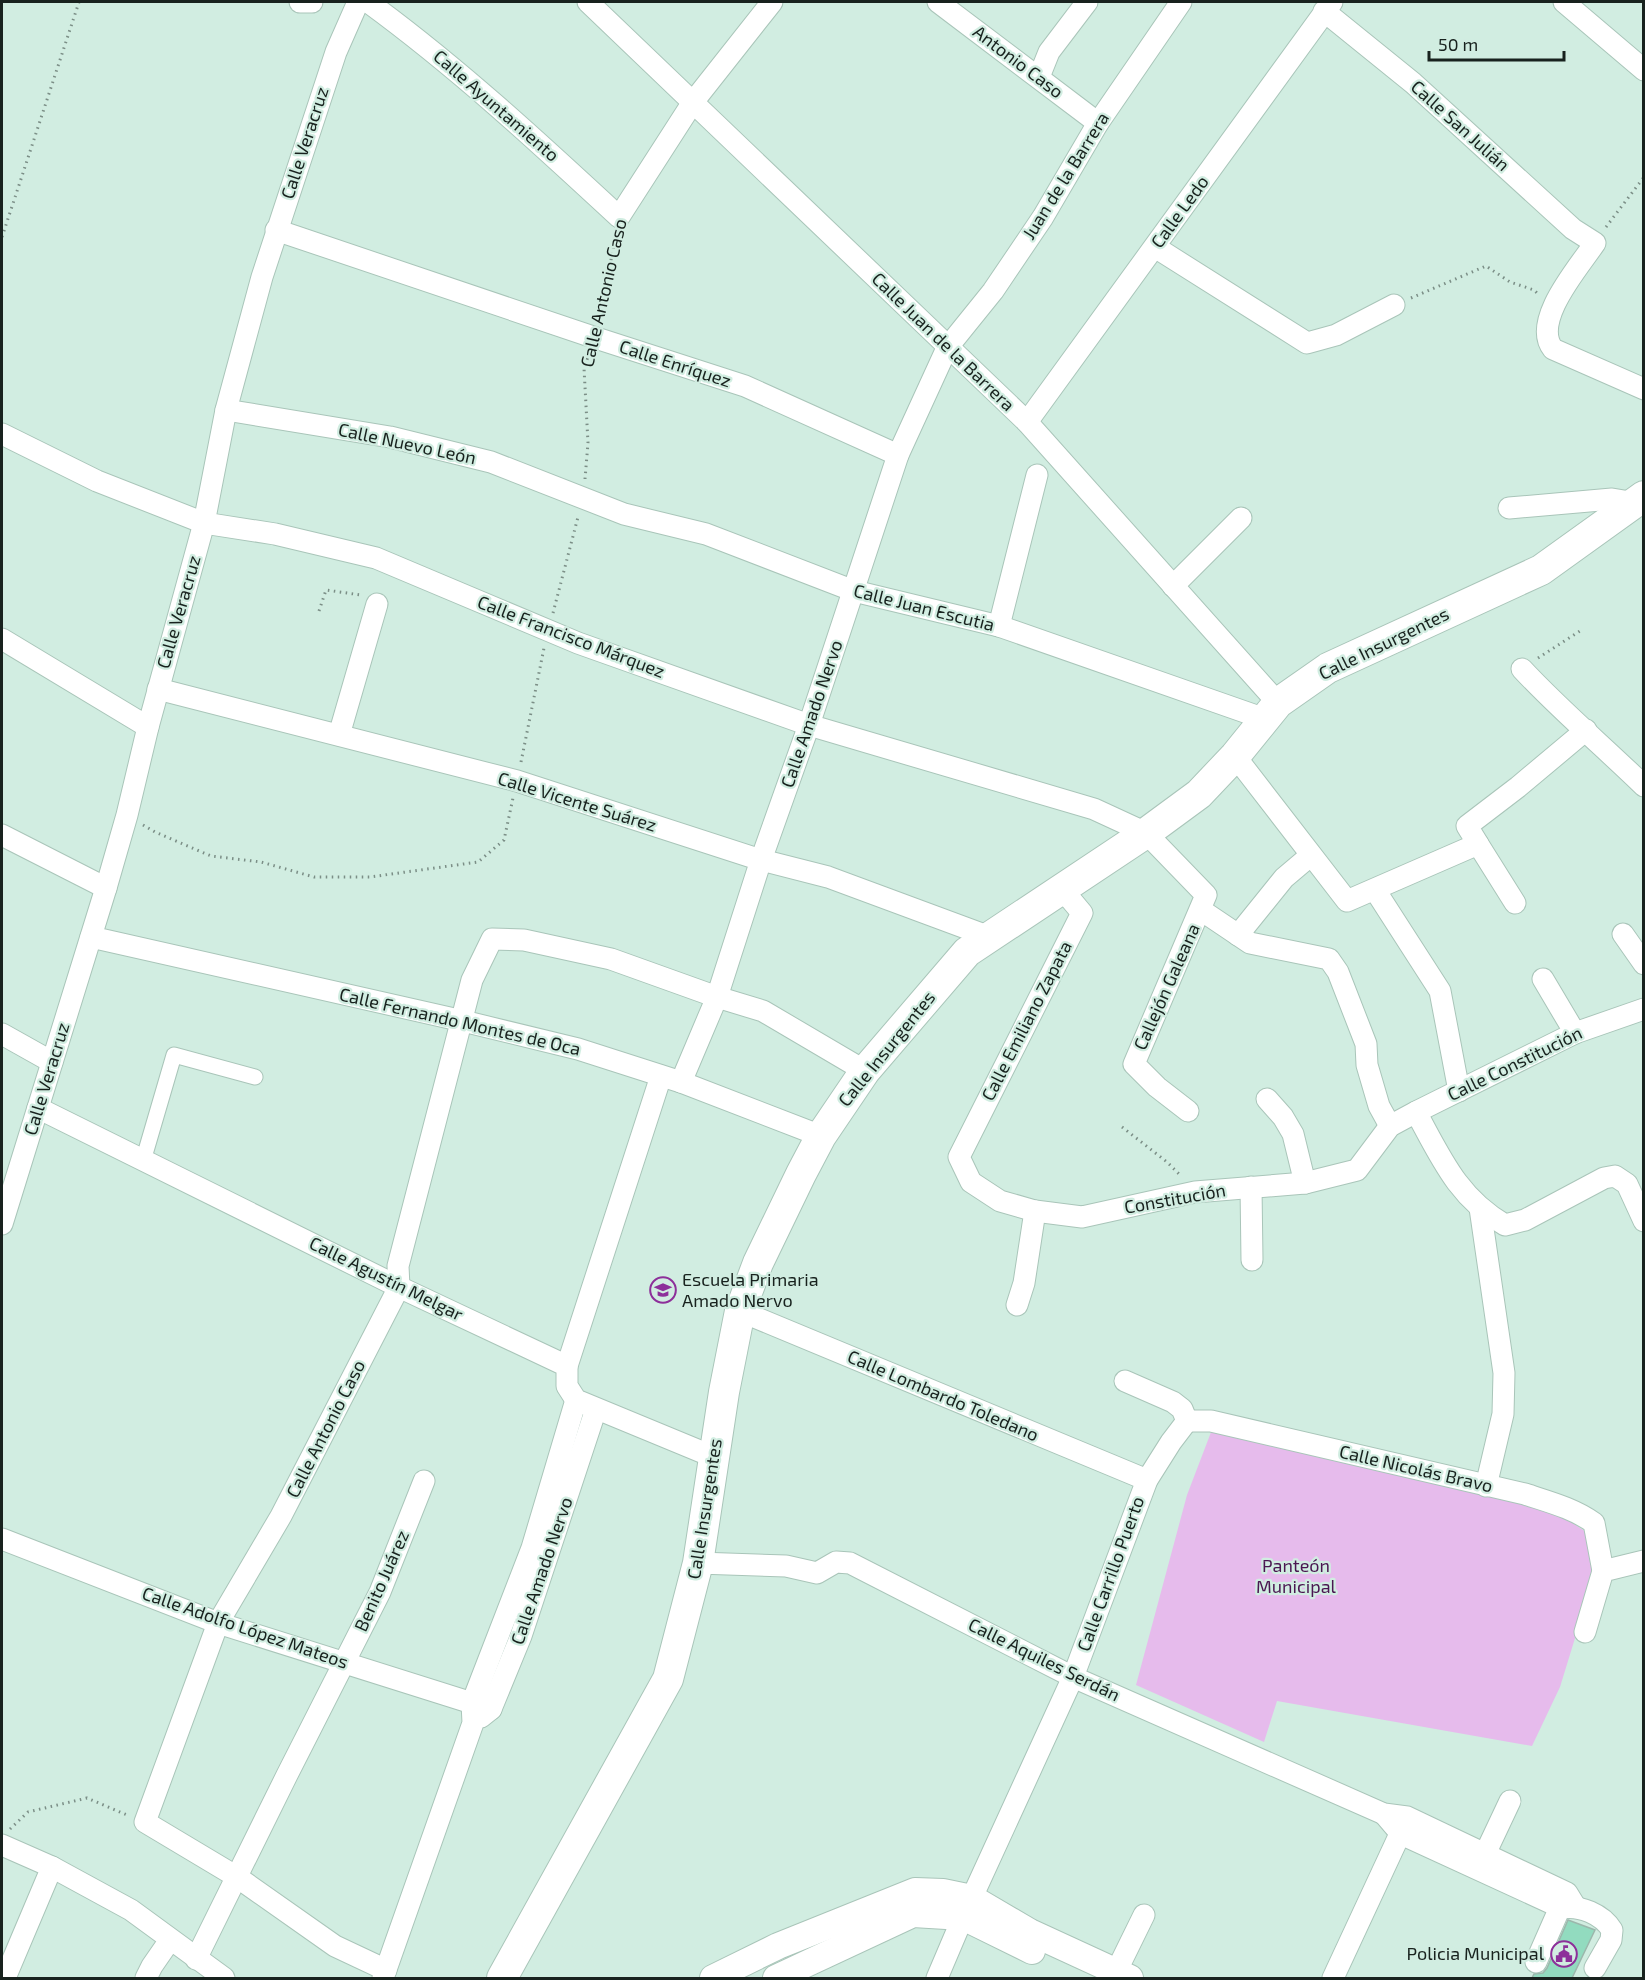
<svg xmlns="http://www.w3.org/2000/svg" width="1645" height="1980" viewBox="0 0 1645 1980" font-family="'Exo 2',sans-serif">
<rect width="100%" height="100%" fill="#d1ede1"/>
<polygon fill="#e6bbec" points="1213,1427 1553,1510 1586,1532 1595,1573 1560,1687 1532,1746 1277,1701 1264,1742 1136,1685 1187,1495"/>
<polygon fill="#92dbbf" stroke="#9cb7ac" stroke-width="1.5" points="1568,1920 1595,1930 1572,1978 1532,1978 1534,1974 1543,1973 1547,1968"/>
<g fill="none" stroke-linecap="round" stroke-linejoin="round">
<g stroke="#a9c5b9" stroke-width="17">
<polyline id="pedestrian" points="143,1161 174,1055 255,1077"/>
</g>
<g stroke="#a9c5b9" stroke-width="23">
<g id="minor">
<polyline points="300,2 312,2"/>
<path d="M368,2c89,65 170,140 251,215l74,-115 79,-100"/>
<polyline points="588,2 1027,422 1278,703"/>
<polyline points="938,2 1098,123"/>
<polyline points="1564,2 1644,70"/>
<path d="M1324,11l89,72 160,146 22,14c-16,24 -64,78 -42,106l91,40"/>
<polyline points="1039,77 1049,52 1087,2"/>
<polyline points="276,230 596,338 745,386 898,455"/>
<polyline points="1155,247 1307,343 1336,335 1394,305"/>
<polyline points="226,410 390,437 491,462 624,514 706,534 854,591 999,626 1265,719"/>
<polyline points="1027,422 1332,2"/>
<polyline points="2,434 97,481 204,523 275,534 376,558 578,643 809,725 1094,809 1146,833 1206,895 1134,1064 1157,1087 1188,1111"/>
<polyline points="1509,508 1612,499 1636,503"/>
<polyline points="1173,586 1241,518"/>
<polyline points="999,626 1037,475"/>
<polyline points="2,639 148,727"/>
<path d="M1522,669c38,41 81,77 122,117"/>
<polyline points="158,689 517,781 761,860 828,877 990,937"/>
<polyline points="339,735 377,604"/>
<polyline points="1235,756 1347,901 1478,844 1467,826 1518,787 1586,730"/>
<polyline points="2,835 106,888"/>
<polyline points="1478,844 1515,903"/>
<polyline points="1062,889 1082,913 959,1157 971,1182 1000,1201 1035,1211 1082,1217 1195,1192 1305,1183 1357,1170 1390,1126 1416,1112 1575,1033 1644,1009"/>
<polyline points="1375,890 1440,991 1459,1091"/>
<polyline points="1201,910 1250,943 1329,959 1338,972 1366,1044 1367,1065 1379,1106 1390,1126"/>
<polyline points="1623,934 1644,964"/>
<polyline points="1238,935 1284,878 1310,856"/>
<polyline points="91,937 463,1021 578,1049 681,1082 821,1136"/>
<polyline points="1543,979 1575,1033"/>
<polyline points="2,1034 52,1062"/>
<polyline points="681,1082 717,997 761,860 809,725 898,455 947,348 993,291 1043,217 1098,123 1181,2"/>
<polyline points="1267,1099 1283,1117 1293,1134 1305,1183"/>
<polyline points="38,1108 399,1287 567,1366 567,1386 576,1400 714,1457"/>
<path d="M1416,1112c25,46 42,86 89,113l20,-5 79,-42 11,-2 12,8 17,37"/>
<polyline points="1251,1187 1252,1260"/>
<polyline points="1480,1208 1504,1373 1503,1414 1486,1486"/>
<polyline points="2,1224 106,888 127,815 148,727 204,523 226,410 262,277 336,52 358,2"/>
<polyline points="1017,1305 1024,1283 1035,1211"/>
<polyline points="740,1311 1147,1480"/>
<polyline points="567,1366 661,1076"/>
<polyline points="1125,1381 1173,1402 1182,1409 1187,1421"/>
<path d="M1187,1421h24l314,73c24,8 48,14 69,29l9,48"/>
<polyline points="2,1539 218,1623 491,1709"/>
<polyline points="698,1563 786,1566 817,1573 836,1562 850,1563 1073,1677 1384,1814 1407,1817 1567,1893 1575,1906"/>
<polyline points="1585,1632 1603,1571 1644,1561"/>
<polyline points="481,1717 491,1709 521,1636 596,1409"/>
<path d="M1384,1814l17,20 161,74c18,-3 40,6 50,22l-1,10 -16,28"/>
<polyline points="2,1845 52,1867 131,1910 224,1978"/>
<polyline points="1485,1854 1510,1801"/>
<polyline points="196,1959 287,1775 380,1592 424,1481"/>
<polyline points="1536,1962 1565,1896"/>
<polyline points="386,1970 335,1946 237,1877 145,1822 218,1623 281,1516 399,1287 398,1266 472,980 492,939 524,940 611,959 717,997 763,1011 865,1071"/>
<polyline points="1116,1972 1144,1915"/>
<polyline points="5,1978 52,1867"/>
<polyline points="146,1978 152,1966 170,1940"/>
<polyline points="383,1978 473,1723 472,1703 532,1548 576,1400"/>
<polyline points="937,1978 963,1917 1073,1677 1147,1480 1171,1442 1187,1421"/>
<polyline points="1333,1978 1406,1821"/>
</g>
</g>
<g stroke="#a9c5b9" stroke-width="28">
<g id="tertiary">
<polyline points="713,1978 778,1946 915,1891 943,1892 972,1898 1030,1932 1130,1978"/>
<polyline points="776,1978 913,1914 963,1917 1032,1951"/>
</g>
</g>
<g stroke="#a9c5b9" stroke-width="32">
<polyline id="secondary" points="502,1978 668,1679 698,1563 724,1392 740,1311 758,1263 801,1174 821,1136 865,1071 967,952 1146,833 1199,794 1235,756 1278,703 1328,668 1541,570 1644,496"/>
</g>
<g stroke="#7b8e86" stroke-width="3" stroke-dasharray="1.5 4.5" stroke-linecap="butt">
<polyline points="1606,227 1644,177"/>
<polyline points="2,237 79,2"/>
<polyline points="1411,298 1486,266 1510,282 1534,290 1538,294"/>
<polyline points="599,319 616,235"/>
<polyline points="585,479 588,443 584,368 589,354"/>
<polyline points="319,611 326,590 361,595"/>
<polyline points="553,613 578,517"/>
<polyline points="1538,658 1583,629"/>
<polyline points="521,762 544,648"/>
<polyline points="143,825 155,832 211,856 261,862 314,877 370,877 478,862 504,840 513,798"/>
<polyline points="1122,1127 1167,1162 1181,1176"/>
<polyline points="10,1829 28,1812 87,1798 127,1815"/>
</g>
<use href="#pedestrian" stroke="#fff" stroke-width="15"/>
<use href="#minor" stroke="#fff" stroke-width="21"/>
<use href="#tertiary" stroke="#fff" stroke-width="26"/>
<use href="#secondary" stroke="#fff" stroke-width="30"/>
</g>
<defs>
<g id="school-ring" transform="scale(1.35)"><circle r="9.5" fill="#d1ede1" stroke="#8d309a" stroke-width="1.5"/><path d="M0-5L7-2L0 1L-7-2ZM-4 1L0 2.5L4 1V4Q0 6-4 4Z" fill="#8d309a"/></g>
<g id="civic-ring" transform="scale(1.35)"><circle r="9.5" fill="#d1ede1" stroke="#8d309a" stroke-width="1.5"/><path d="M-.6-6.5H3V-4.5H.6V-3L4-1V1h2V6H-6V1h2V-1L-.6-3ZM-1.2 2.5V6h2.4V2.5Z" fill="#8d309a"/></g>
</defs>
<g fill-rule="evenodd">
<use href="#school-ring" x="663" y="1290"/>
<use href="#civic-ring" x="1564" y="1954"/>
</g>
<g text-anchor="middle" stroke-width="4.5" stroke-linejoin="round" paint-order="stroke">
<g font-size="18" fill="#18221e" stroke="#d1ede1">
<text transform="translate(1018 62) rotate(37)" y="6">Antonio Caso</text>
<text transform="translate(496 106) rotate(41)" y="6">Calle Ayuntamiento</text>
<text transform="translate(1460 126) rotate(42)" y="6">Calle San Julián</text>
<text transform="translate(305 143) rotate(-72)" y="6">Calle Veracruz</text>
<text transform="translate(1066 176) rotate(-58)" y="6">Juan de la Barrera</text>
<text transform="translate(1180 212) rotate(-54)" y="6">Calle Ledo</text>
<text transform="translate(604 293) rotate(-77)" y="6">Calle Antonio Caso</text>
<text transform="translate(943 342) rotate(44)" y="6">Calle Juan de la Barrera</text>
<text transform="translate(675 364) rotate(18)" y="6">Calle Enríquez</text>
<text transform="translate(407 444) rotate(12)" y="6">Calle Nuevo León</text>
<text transform="translate(924 608) rotate(14)" y="6">Calle Juan Escutia</text>
<text transform="translate(179 612) rotate(-74)" y="6">Calle Veracruz</text>
<text transform="translate(571 637) rotate(21)" y="6">Calle Francisco Márquez</text>
<text transform="translate(1384 644) rotate(-26)" y="6">Calle Insurgentes</text>
<text transform="translate(812 714) rotate(-71)" y="6">Calle Amado Nervo</text>
<text transform="translate(577 802) rotate(17)" y="6">Calle Vicente Suárez</text>
<text transform="translate(1167 987) rotate(-66)" y="6">Callejón Galeana</text>
<text transform="translate(1027 1021) rotate(-63)" y="6">Calle Emiliano Zapata</text>
<text transform="translate(460 1022) rotate(13)" y="6">Calle Fernando Montes de Oca</text>
<text transform="translate(887 1049) rotate(-51)" y="6">Calle Insurgentes</text>
<text transform="translate(1515 1064) rotate(-26)" y="6">Calle Constitución</text>
<text transform="translate(47 1079) rotate(-73)" y="6">Calle Veracruz</text>
<text transform="translate(1175 1199) rotate(-10)" y="6">Constitución</text>
<text transform="translate(386 1279) rotate(26)" y="6">Calle Agustín Melgar</text>
<text transform="translate(943 1396) rotate(23)" y="6">Calle Lombardo Toledano</text>
<text transform="translate(326 1429) rotate(-63)" y="6">Calle Antonio Caso</text>
<text transform="translate(1416 1469) rotate(13)" y="6">Calle Nicolás Bravo</text>
<text transform="translate(705 1509) rotate(-81)" y="6">Calle Insurgentes</text>
<text transform="translate(542 1571) rotate(-71)" y="6">Calle Amado Nervo</text>
<text transform="translate(1111 1574) rotate(-70)" y="6">Calle Carrillo Puerto</text>
<text transform="translate(382 1581) rotate(-66)" y="6">Benito Juárez</text>
<text transform="translate(245 1628) rotate(19)" y="6">Calle Adolfo López Mateos</text>
<text transform="translate(1044 1660) rotate(26)" y="6">Calle Aquiles Serdán</text>
</g>
<g font-size="18" fill="#18221e" stroke="#d1ede1" text-anchor="start">
<text x="682" y="1286">Escuela Primaria<tspan x="682" dy="21">Amado Nervo</tspan></text>
<text x="1544" y="1960" text-anchor="end">Policia Municipal</text>
</g>
<g font-size="18" fill="#4a1651" stroke="#d1ede1">
<text x="1296" y="1572">Panteón<tspan x="1296" dy="21">Municipal</tspan></text>
</g>
</g>
<rect width="1645" height="1980" fill="none" stroke="#18221e" stroke-width="6"/>
<path d="M1429 51v9h135v-9" fill="none" stroke="#18221e" stroke-width="3"/>
<text x="1438" y="51" font-size="18" fill="#18221e" stroke="#d1ede1" stroke-width="4.5" paint-order="stroke">50 m</text>
</svg>
